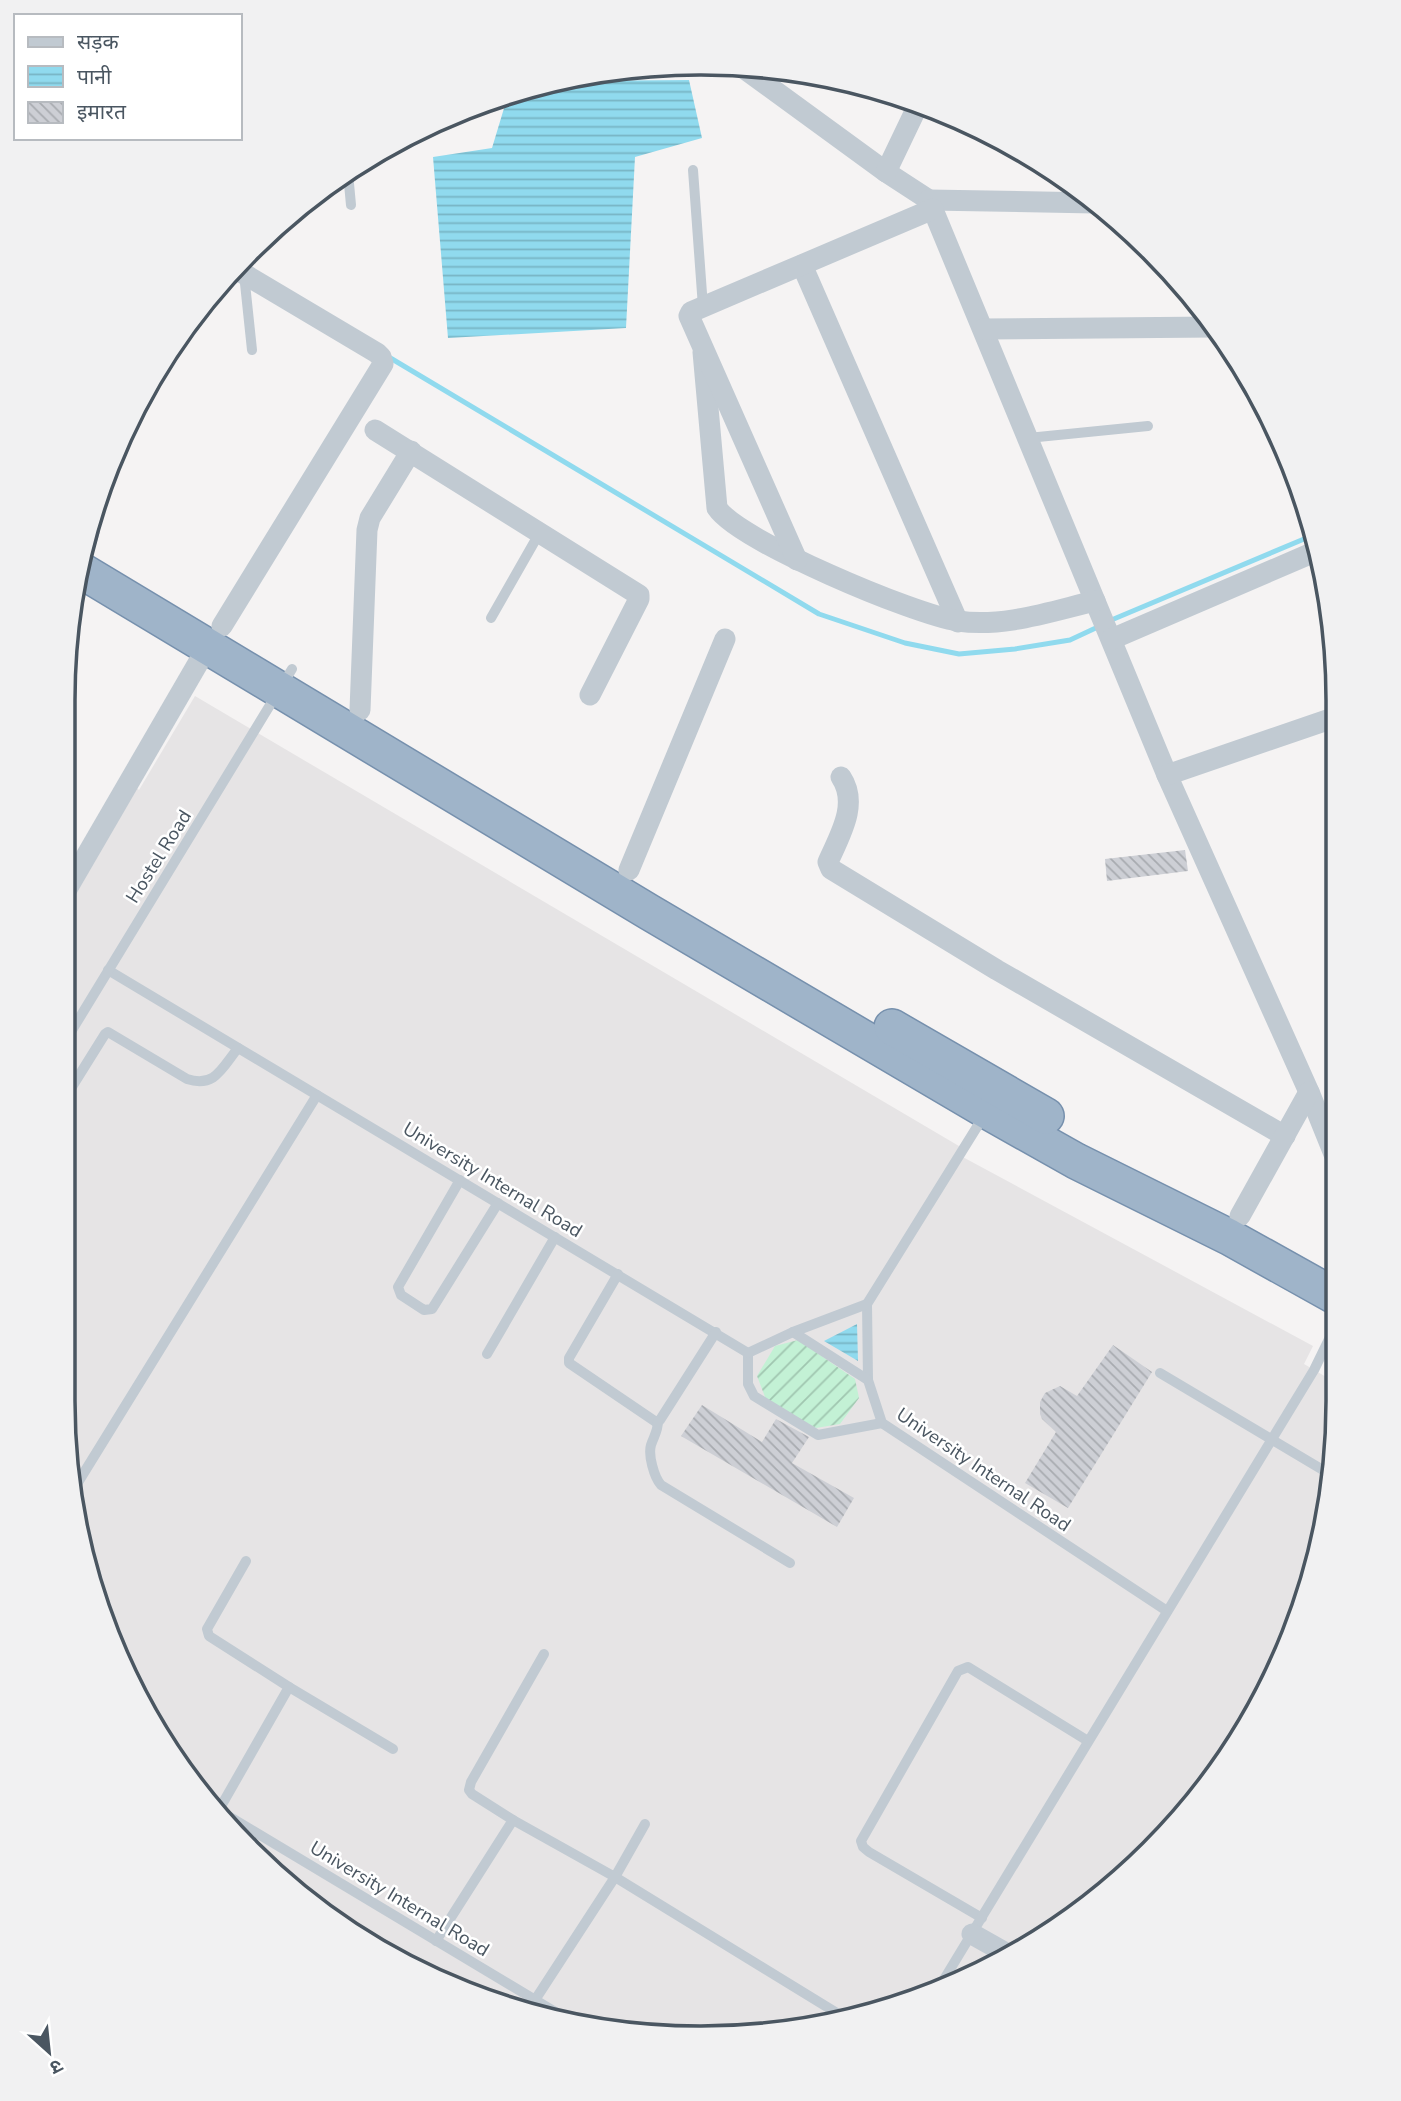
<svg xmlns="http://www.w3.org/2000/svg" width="1401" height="2101" viewBox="0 0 1401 2101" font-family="'Nunito Sans','Noto Sans Devanagari',sans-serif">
<defs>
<pattern id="garden-furrows" width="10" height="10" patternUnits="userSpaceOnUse" patternTransform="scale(1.75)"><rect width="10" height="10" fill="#c3f1d5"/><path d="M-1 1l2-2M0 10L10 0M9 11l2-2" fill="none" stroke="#a0c6b0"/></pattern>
<pattern id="water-rules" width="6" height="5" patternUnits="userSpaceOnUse" patternTransform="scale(1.75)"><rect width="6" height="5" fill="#90daee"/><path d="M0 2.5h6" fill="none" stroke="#78b4c4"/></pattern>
<pattern id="building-back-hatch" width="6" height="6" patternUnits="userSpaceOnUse" patternTransform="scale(1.75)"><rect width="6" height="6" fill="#cdcfd5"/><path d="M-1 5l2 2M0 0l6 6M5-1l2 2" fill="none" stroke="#a8abb0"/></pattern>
</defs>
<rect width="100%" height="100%" fill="#f5f3f3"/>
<polygon fill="#e6e4e5" points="195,696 964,1149 959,1155 1313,1346 1304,1364 1333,1381 1332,1484 1272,1682 1180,1821 1019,1953 825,2026 658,2037 457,1990 312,1906 171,1755 97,1605 63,1400 67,880 129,781 139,790"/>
<polygon fill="url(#garden-furrows)" points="798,1340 855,1379 859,1398 840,1424 816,1428 767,1402 757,1376 775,1346"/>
<g fill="url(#water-rules)">
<polygon points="689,80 702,138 635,157 626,328 448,338 433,157 492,148 508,95 536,85 558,81"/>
<polygon points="857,1324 858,1361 824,1341"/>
</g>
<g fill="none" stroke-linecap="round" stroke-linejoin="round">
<g stroke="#90daee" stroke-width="5">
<polyline points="387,356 819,614 905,643 959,654 1015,649 1070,640 1100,626"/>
<polyline points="1109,621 1316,534"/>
</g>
</g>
<g fill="url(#building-back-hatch)">
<polygon points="1185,850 1188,871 1107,881 1105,859"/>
<polygon points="1113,1345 1152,1372 1068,1508 1025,1483 1056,1432 1042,1419 1040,1414 1040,1402 1045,1393 1060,1386 1077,1396"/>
<polygon points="702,1405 762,1442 776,1419 809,1437 792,1463 854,1498 837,1527 681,1436"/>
</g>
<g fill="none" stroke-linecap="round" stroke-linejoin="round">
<g stroke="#7690ad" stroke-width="38">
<g id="trunk">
<polyline points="82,571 649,912 987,1111 1076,1161 1229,1237 1333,1295"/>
<polyline points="892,1027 1046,1116"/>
</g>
</g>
<g stroke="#c1cad2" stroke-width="10">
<polyline points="693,170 703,307"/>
<polyline points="348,173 351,205"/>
<polyline points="244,274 252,350"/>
<polyline points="1028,438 1148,426"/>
<polyline points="90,547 95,531"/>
<polyline points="491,618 540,532"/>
<polyline points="108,970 748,1353"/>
<polyline points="66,1040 292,669"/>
<path d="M65,1098l40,-64 3,-2 79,47c28,9 35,-11 51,-31"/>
<polyline points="985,1114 867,1304 868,1380 882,1423 1167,1611"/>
<polyline points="460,1180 398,1287 401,1295 424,1310 432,1309 498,1203"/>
<polyline points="618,1274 569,1358 569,1363 656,1422 660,1420 716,1332"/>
<polyline points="793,1332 868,1380"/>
<polyline points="748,1353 748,1384 754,1396 818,1435 882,1423"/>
<polyline points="748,1353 793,1332 867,1304"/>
<polyline points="487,1354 555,1237"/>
<polyline points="1160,1373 1333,1476"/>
<path d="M658,1421c0,10 -4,15 -7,24 -3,10 3,32 10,40l129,78"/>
<polyline points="77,1484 317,1095"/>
<polyline points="246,1561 207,1629 209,1636 289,1687"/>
<polyline points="220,1808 289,1687 393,1749"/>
<polyline points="225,1814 557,2013"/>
<polyline points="513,1820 615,1877 845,2018"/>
<polyline points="982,1918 869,1852 863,1847 861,1841 958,1671 968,1667 1088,1741"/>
<polyline points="436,1941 513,1820 472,1794 469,1790 471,1782 544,1654"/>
<polyline points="943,1981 1314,1370 1333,1331"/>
<polyline points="535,2000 615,1877 645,1824"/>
</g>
<g stroke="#c1cad2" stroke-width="21">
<polyline points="742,67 886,172 929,200 1167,775 1309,1092 1334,1154"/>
<polyline points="886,172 919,103"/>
<polyline points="929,200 1095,203"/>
<polyline points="802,265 958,622"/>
<polyline points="983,329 1215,327"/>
<path d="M703,352l14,156c22,33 198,107 241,113 45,7 94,-10 137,-20"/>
<polyline points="375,430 639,595 639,599 590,695"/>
<polyline points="797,560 689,316 691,312 933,209"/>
<polyline points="222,626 383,364 381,357 377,353 234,268"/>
<polyline points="1112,639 1319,550"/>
<polyline points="360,710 367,530 370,518 411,451"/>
<polyline points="1167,775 1336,717"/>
<path d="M841,777c18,27 -1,58 -13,85l3,7 166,101 288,166"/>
<polyline points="629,870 725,639"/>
<polyline points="67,889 208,646"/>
<polyline points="1240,1216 1309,1092"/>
<polyline points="972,1934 1011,1956"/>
</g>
<use href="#trunk" stroke="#9fb4c9" stroke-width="35"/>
</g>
<g text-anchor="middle" stroke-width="5" stroke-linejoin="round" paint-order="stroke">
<g font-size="19" fill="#4a5661" stroke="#fff">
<text transform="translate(158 856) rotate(-58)" y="7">Hostel Road</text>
<text transform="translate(493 1179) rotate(31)" y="7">University Internal Road</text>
<text transform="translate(984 1469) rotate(34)" y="7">University Internal Road</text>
<text transform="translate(400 1898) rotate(31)" y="7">University Internal Road</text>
</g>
</g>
<path d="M0 0H1401V2101H0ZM700 75H701A625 625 0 0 1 1326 700V1401A625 625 0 0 1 701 2026H700A625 625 0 0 1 75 1401V700A625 625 0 0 1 700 75Z" fill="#f1f1f2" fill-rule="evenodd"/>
<path fill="none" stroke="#4a5661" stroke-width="3.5" d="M700 75H701A625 625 0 0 1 1326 700V1401A625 625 0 0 1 701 2026H700A625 625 0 0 1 75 1401V700A625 625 0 0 1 700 75Z"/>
<rect x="14" y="14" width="228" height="126" fill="#ffffff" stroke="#b7bbc0" stroke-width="2"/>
<rect x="28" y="37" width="35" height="10" fill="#c1cad2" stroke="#b7bbc0" stroke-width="2"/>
<text x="77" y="49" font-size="21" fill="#4a5661">सड़क</text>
<rect x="28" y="66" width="35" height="21" fill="url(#water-rules)" stroke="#b7bbc0" stroke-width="2"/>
<text x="77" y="84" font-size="21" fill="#4a5661">पानी</text>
<rect x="28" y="102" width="35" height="21" fill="url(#building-back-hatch)" stroke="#b7bbc0" stroke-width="2"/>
<text x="77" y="119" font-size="21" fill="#4a5661">इमारत</text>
<g transform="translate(49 2052) rotate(153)" stroke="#ffffff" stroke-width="5" paint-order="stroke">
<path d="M0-5L12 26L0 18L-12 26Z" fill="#4a5661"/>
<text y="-10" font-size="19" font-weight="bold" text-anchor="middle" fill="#4a5661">उ</text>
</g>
</svg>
